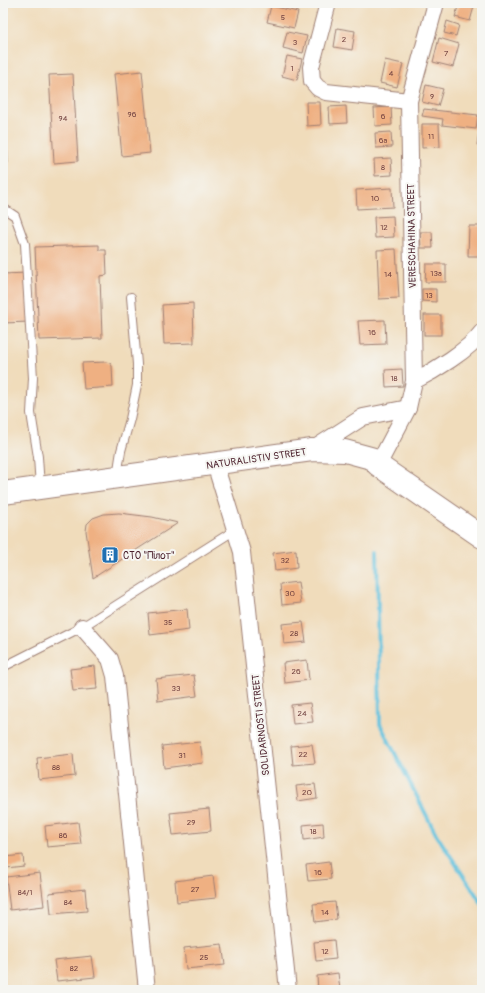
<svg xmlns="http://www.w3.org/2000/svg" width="485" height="993" viewBox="0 0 485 993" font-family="Pangolin,sans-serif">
<rect width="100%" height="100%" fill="#f6f6f2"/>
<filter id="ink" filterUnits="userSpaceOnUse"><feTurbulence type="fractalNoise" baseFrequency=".025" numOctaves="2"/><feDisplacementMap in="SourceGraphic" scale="8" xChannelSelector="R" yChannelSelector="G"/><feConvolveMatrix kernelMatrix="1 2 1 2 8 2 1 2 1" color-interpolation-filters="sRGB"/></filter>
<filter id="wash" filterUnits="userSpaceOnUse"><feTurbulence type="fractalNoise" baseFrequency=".012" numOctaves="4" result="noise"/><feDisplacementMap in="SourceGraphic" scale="16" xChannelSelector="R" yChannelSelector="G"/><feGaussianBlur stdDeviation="0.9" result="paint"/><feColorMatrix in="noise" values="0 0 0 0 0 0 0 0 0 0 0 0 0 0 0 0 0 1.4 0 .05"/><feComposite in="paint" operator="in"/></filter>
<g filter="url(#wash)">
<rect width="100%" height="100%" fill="#f0dcbb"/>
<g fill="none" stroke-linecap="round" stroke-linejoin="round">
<polyline stroke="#5ec0dc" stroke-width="4" points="377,551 380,724 436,834 482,904"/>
</g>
<g id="blocks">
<g fill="#efb082">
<polygon points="459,3 475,3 470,21 455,17"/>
<polygon points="271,6 298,12 294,28 267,22"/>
<polygon points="447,21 459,25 456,36 444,33"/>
<polygon points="337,28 355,31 352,50 334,47"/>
<polygon points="287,32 307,36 303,53 283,48"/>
<polygon points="439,38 459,44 453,67 433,62"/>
<polygon points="287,56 302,59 297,80 282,76"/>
<polygon points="4,58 8,163 3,163 3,59"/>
<polygon points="385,60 403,64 397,87 380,83"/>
<polygon points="142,71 150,153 122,156 114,74"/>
<polygon points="73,74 78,161 54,163 49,75"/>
<polygon points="426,85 443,89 438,106 422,102"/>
<polygon points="306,102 320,102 321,125 307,126"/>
<polygon points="346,106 347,123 330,124 329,107"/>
<polygon points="391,107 392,125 375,126 374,108"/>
<polygon points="424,109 478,115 476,129 442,125 443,119 422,116"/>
<polygon points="481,117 482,117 482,146 477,145"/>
<polygon points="422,124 439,124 440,147 422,148"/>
<polygon points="391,132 392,147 376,148 375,133"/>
<polygon points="391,158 392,175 375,176 374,159"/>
<polygon points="392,188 393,207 357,209 356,190"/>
<polygon points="393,216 394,237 375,238 374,217"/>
<polygon points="469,226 482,226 482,256 468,256"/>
<polygon points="420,232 432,232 433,248 421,248"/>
<polygon points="99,245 99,250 106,250 107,275 100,276 102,338 39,340 35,247"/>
<polygon points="396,249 399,298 379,299 377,250"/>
<polygon points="426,264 446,264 446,282 425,282"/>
<polygon points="27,273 29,322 3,323 3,274"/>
<polygon points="422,289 436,289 436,302 422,301"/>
<polygon points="193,303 194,343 164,344 162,305"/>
<rect x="424" y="315" width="17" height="20"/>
<polygon points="385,320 386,344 360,345 358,321"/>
<polygon points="106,362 110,363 112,366 113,387 84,389 82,363"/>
<polygon points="402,369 403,386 386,387 385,370"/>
<polygon points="119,513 152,517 178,523 93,578 86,531 87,524 93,518 104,514"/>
<polygon points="296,550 297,568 275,571 273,553"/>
<polygon points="298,582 301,603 282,605 280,584"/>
<polygon points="187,609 189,630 150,635 148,613"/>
<polygon points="303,622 306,642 284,644 282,624"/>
<polygon points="307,660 309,680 285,683 283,663"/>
<polygon points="95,666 97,689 73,691 70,669"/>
<polygon points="194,675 197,696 158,701 156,679"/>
<polygon points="310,703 313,722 293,724 291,705"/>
<polygon points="200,742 203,763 164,768 162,746"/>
<polygon points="312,744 315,763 293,765 291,746"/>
<polygon points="73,754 75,776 39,780 37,758"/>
<polygon points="315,784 317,798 298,801 296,786"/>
<polygon points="209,809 211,831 173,835 170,813"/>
<polygon points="78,822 81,844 47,847 45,826"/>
<polygon points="323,823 324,837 304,840 303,825"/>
<polygon points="23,855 24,866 6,868 5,857"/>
<polygon points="329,862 331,879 308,881 306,865"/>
<polygon points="40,873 44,906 10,910 6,877"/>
<polygon points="213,876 216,898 177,902 175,881"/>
<polygon points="85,889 87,911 51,914 49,893"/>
<polygon points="335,902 337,919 315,922 313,904"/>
<polygon points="334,940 336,959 316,961 314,942"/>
<polygon points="222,944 225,965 186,969 184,948"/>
<polygon points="92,956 95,977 57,981 54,960"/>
<polygon points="338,973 340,990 318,990 317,976"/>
</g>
</g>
</g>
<g filter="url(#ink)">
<use href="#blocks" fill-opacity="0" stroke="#9d7e73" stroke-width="1"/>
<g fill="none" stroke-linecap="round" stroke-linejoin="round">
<g stroke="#9d7e73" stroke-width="10">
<g id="lane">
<polyline points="3,208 15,216 25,244 33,378 31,413 38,457 40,487"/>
<polyline points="117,476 121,451 130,419 137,385 137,364 131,297"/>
<polyline points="3,667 82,627 235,530"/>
</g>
</g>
<g stroke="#9d7e73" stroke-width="18">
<g id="street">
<polyline points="328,3 311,67 312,81 318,88 326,92 409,101"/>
<path d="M414,381c20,-10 55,-31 68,-49"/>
<polyline points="312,450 363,417 408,408"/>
<polyline points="215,464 242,552 288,990"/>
<polyline points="378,465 408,408 414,381 409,101 436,3"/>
<polyline points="82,627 110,659 115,676 147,990"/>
</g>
</g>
<g stroke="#9d7e73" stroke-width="24">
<polyline id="secondary" points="3,493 312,450 345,451 378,460 378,465 482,537"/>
</g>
<use href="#lane" stroke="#fff" stroke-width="8"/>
<use href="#street" stroke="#fff" stroke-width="16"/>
<use href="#secondary" stroke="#fff" stroke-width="22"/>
</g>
</g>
<defs>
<g id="building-square" transform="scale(0.9)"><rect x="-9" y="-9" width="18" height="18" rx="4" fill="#1f6fb2" stroke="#f6f6f2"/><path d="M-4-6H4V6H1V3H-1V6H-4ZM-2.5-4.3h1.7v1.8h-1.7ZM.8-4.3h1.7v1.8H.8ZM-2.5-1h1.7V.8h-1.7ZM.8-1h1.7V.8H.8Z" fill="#fff"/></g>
</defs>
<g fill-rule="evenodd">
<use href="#building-square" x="110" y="555"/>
</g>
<g text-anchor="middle" stroke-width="4" stroke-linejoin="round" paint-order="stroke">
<g font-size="8" fill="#734341">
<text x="283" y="20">5</text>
<text x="344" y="42">2</text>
<text x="295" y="45">3</text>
<text x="446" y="56">7</text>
<text x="292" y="71">1</text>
<text x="391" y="76">4</text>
<text x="432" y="99">9</text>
<text x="132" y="117">96</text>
<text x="383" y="119">6</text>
<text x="63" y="121">94</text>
<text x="431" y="139">11</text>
<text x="383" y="143">6а</text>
<text x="383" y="170">8</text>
<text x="375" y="201">10</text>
<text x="384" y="230">12</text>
<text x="436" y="276">13а</text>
<text x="388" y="277">14</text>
<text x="429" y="298">13</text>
<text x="372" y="335">16</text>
<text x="394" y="381">18</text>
<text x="285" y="563">32</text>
<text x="290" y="596">30</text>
<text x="168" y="625">35</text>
<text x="294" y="636">28</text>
<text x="296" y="674">26</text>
<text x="176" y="691">33</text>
<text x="302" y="716">24</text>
<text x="303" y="757">22</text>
<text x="182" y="758">31</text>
<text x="56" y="770">88</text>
<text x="307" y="795">20</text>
<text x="191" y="825">29</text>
<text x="313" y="834">18</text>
<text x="63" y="838">86</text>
<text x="318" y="875">16</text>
<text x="195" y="892">27</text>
<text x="25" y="895">84/1</text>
<text x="68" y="905">84</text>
<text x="325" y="915">14</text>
<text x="325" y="954">12</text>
<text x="204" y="960">25</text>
<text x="74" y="971">82</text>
</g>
<g font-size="10" fill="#4a1f2b" stroke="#f6f6f2">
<text transform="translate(411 236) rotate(-91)" y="4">VERESCHAHINA STREET</text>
<text transform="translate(256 458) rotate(-8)" y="4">NATURALISTIV STREET</text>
<text transform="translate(260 725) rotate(-96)" y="4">SOLIDARNOSTI STREET</text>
</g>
<g font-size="10" fill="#4a1f2b" stroke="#f6f6f2" text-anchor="start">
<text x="123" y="559">СТО "Пілот"</text>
</g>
</g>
<rect width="485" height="993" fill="none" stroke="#f6f6f2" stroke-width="16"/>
</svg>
